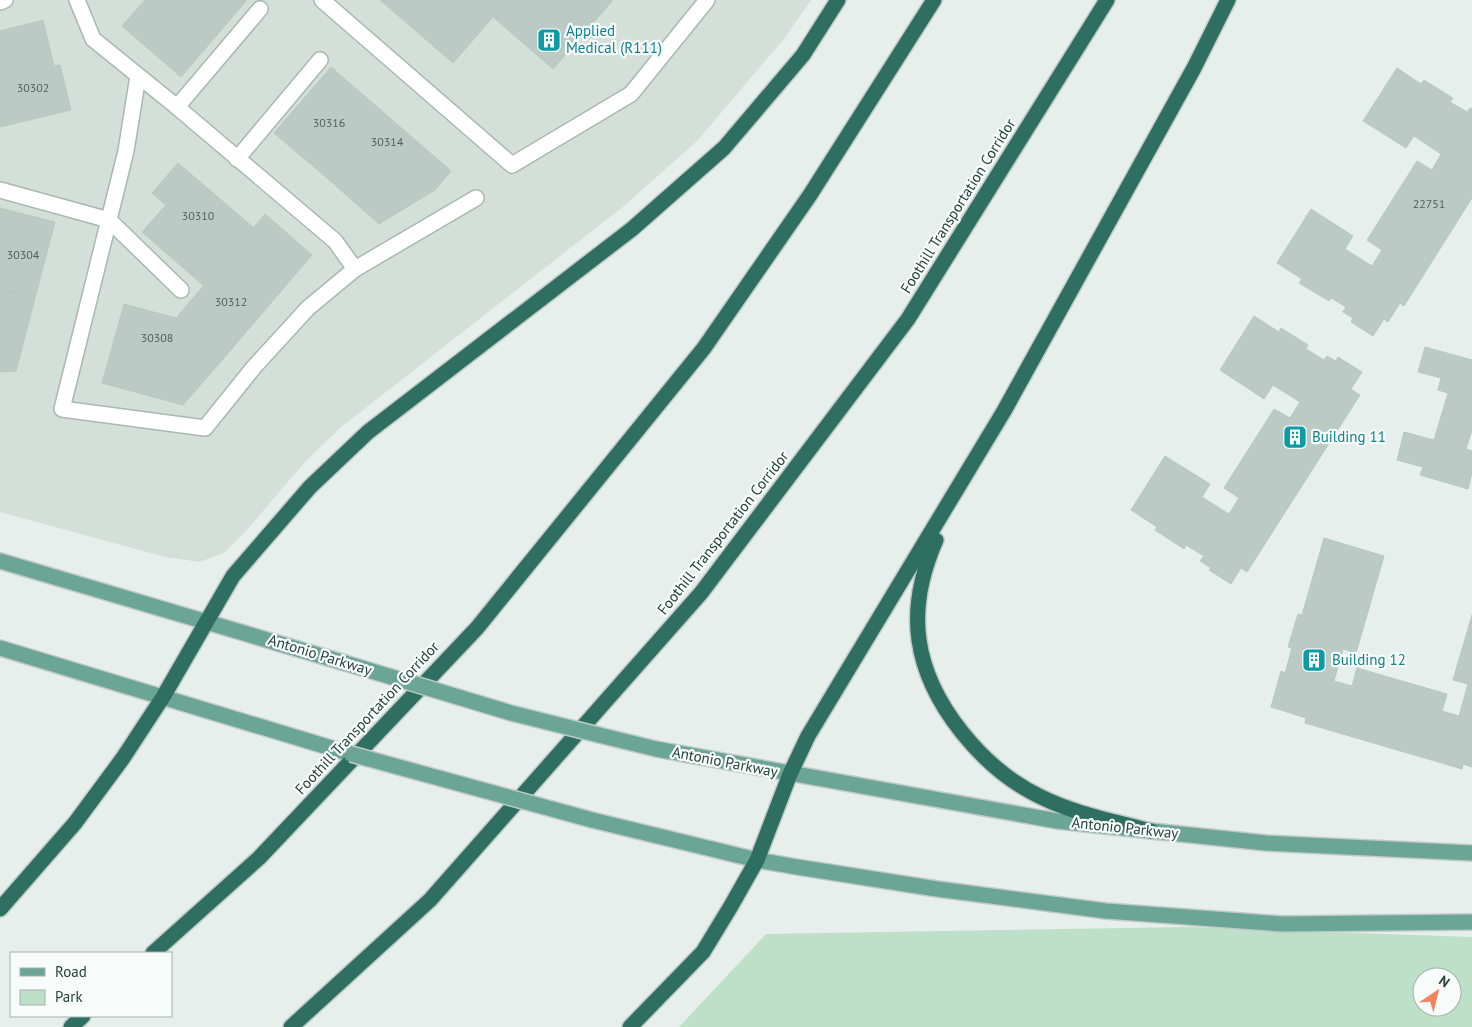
<svg xmlns="http://www.w3.org/2000/svg" width="1472" height="1027" viewBox="0 0 1472 1027" font-family="'PT Sans',sans-serif">
<rect width="100%" height="100%" fill="#e6efeb"/>
<polygon fill="#d4dfda" points="0,0 811,0 783,40 697,141 624,206 340,428 304,463 246,531 225,552 200,562 165,557 0,512"/>
<path fill="#bfe0c8" fill-rule="evenodd" d="M1187,927l285,10v90h-793l87,-93zM1422,977h30v30h-30z"/>
<g fill="#bbcac4" stroke="#b8c9c2">
<polygon points="145,0 247,0 181,77 122,26"/>
<polygon points="380,0 613,0 553,69 493,17 453,63"/>
<polygon points="43,20 54,66 60,65 71,110 0,127 0,31"/>
<polygon points="331,67 383,112 327,178 274,133"/>
<polygon points="1397,68 1421,84 1424,80 1453,98 1450,102 1467,112 1470,108 1472,109 1472,198 1404,306 1400,303 1388,322 1384,319 1373,336 1351,322 1353,318 1343,312 1346,307 1331,298 1329,301 1299,283 1302,279 1277,263 1311,209 1353,236 1345,249 1372,266 1382,250 1367,240 1417,161 1432,170 1441,154 1414,136 1406,148 1363,121"/>
<polygon points="383,112 451,171 435,190 379,224 327,178"/>
<polygon points="178,163 254,228 204,286 142,232 166,205 152,193"/>
<polygon points="0,208 55,222 35,298 0,288"/>
<polygon points="265,214 312,255 223,359 176,318"/>
<polygon points="0,288 35,298 16,371 0,372"/>
<polygon points="124,304 176,318 223,359 183,405 102,383"/>
<polygon points="1254,316 1279,332 1281,328 1308,345 1306,349 1324,360 1327,356 1336,361 1338,357 1362,372 1351,389 1360,395 1247,572 1241,568 1231,584 1209,570 1211,568 1200,561 1204,556 1186,545 1184,549 1155,530 1157,527 1131,510 1165,456 1210,484 1202,497 1229,514 1239,498 1224,488 1274,409 1290,418 1300,402 1273,385 1264,399 1220,370"/>
<polygon points="1425,347 1472,360 1472,430 1466,449 1472,451 1472,473 1468,489 1420,475 1423,467 1397,460 1404,432 1434,440 1448,393 1438,390 1441,378 1418,372"/>
<polygon points="1324,538 1384,556 1356,653 1343,649 1334,681 1352,686 1357,668 1447,694 1442,711 1459,716 1468,684 1453,680 1472,615 1472,767 1463,764 1462,769 1305,723 1306,718 1271,707 1281,671 1285,673 1292,648 1288,647 1298,614 1302,615"/>
</g>
<g fill="none" stroke-linecap="round" stroke-linejoin="round">
<g stroke="#a8b8b2" stroke-width="18">
<g id="lane">
<polyline points="77,0 93,39 177,107 335,241 355,269"/>
<polyline points="322,0 512,165 631,94 707,0"/>
<polyline points="0,2 5,0"/>
<polyline points="138,76 126,151 62,409 205,428 254,367 308,308 355,269 476,198"/>
<polyline points="177,107 260,9"/>
<polyline points="237,159 320,60"/>
<polyline points="0,190 109,220 181,290"/>
</g>
</g>
<g stroke="#c2cac8" stroke-width="18">
<g id="primary">
<polyline points="0,561 345,663"/>
<polyline points="0,648 351,754"/>
<polyline points="599,735 656,749 1057,821 1266,843 1472,853"/>
<polyline points="592,820 757,860 797,867 937,889 1106,911 1282,924 1472,922"/>
</g>
</g>
<g stroke="#c2cac8" stroke-width="18">
<g id="highway">
<path d="M936,540c-14,32 -22,65 -17,100 9,64 65,130 122,157 34,17 73,24 110,34"/>
<polyline points="0,909 75,823 123,758 163,697 233,576 310,487 368,432 632,229 724,148 803,55 838,0"/>
<polyline points="153,953 259,858 477,628 704,348 810,195 934,0"/>
<polyline points="71,1027 83,1016"/>
<polyline points="291,1027 430,900 701,593 908,319 1107,0"/>
<polyline points="630,1027 703,952 731,906 757,860 790,774 808,736 1004,411 1194,68 1228,0"/>
</g>
</g>
<use href="#lane" stroke="#fff" stroke-width="15"/>
<use href="#primary" stroke="#6aa596" stroke-width="15"/>
<use href="#highway" stroke="#2f6f62" stroke-width="15"/>
<g stroke="#c2cac8" stroke-width="18" stroke-linecap="butt">
<g id="primary-bridge">
<polyline points="345,663 511,713 599,735"/>
<polyline points="351,754 592,820"/>
</g>
</g>
<use href="#primary-bridge" stroke="#6aa596" stroke-width="15"/>
</g>
<defs>
<g id="building-square" transform="scale(1.25)"><rect x="-9" y="-9" width="18" height="18" rx="4" fill="#0f9aa8" stroke="#f7fbf9"/><path d="M-4-6H4V6H1V3H-1V6H-4ZM-2.5-4.3h1.7v1.8h-1.7ZM.8-4.3h1.7v1.8H.8ZM-2.5-1h1.7V.8h-1.7ZM.8-1h1.7V.8H.8Z" fill="#fff"/></g>
</defs>
<g fill-rule="evenodd">
<use href="#building-square" x="549" y="40"/>
<use href="#building-square" x="1295" y="437"/>
<use href="#building-square" x="1314" y="660"/>
</g>
<g text-anchor="middle" stroke-width="4.5" stroke-linejoin="round" paint-order="stroke">
<g font-size="12" fill="#4a645c">
<text x="33" y="92">30302</text>
<text x="329" y="127">30316</text>
<text x="387" y="146">30314</text>
<text x="1429" y="208">22751</text>
<text x="198" y="220">30310</text>
<text x="23" y="259">30304</text>
<text x="231" y="306">30312</text>
<text x="157" y="342">30308</text>
</g>
<g font-size="15" fill="#0d838f" stroke="#f7fbf9" text-anchor="start">
<text x="566" y="36">Applied<tspan x="566" dy="17">Medical (R111)</tspan></text>
<text x="1312" y="442">Building 11</text>
<text x="1332" y="665">Building 12</text>
</g>
<g font-size="15" fill="#24423a" stroke="#f7fbf9">
<text transform="translate(958 206) rotate(-58)" y="5">Foothill Transportation Corridor</text>
<text transform="translate(723 533) rotate(-52)" y="5">Foothill Transportation Corridor</text>
<text transform="translate(320 655) rotate(17)" y="5">Antonio Parkway</text>
<text transform="translate(367 718) rotate(-47)" y="5">Foothill Transportation Corridor</text>
<text transform="translate(725 762) rotate(11)" y="5">Antonio Parkway</text>
<text transform="translate(1125 828) rotate(6)" y="5">Antonio Parkway</text>
</g>
</g>
<rect x="10" y="952" width="162" height="65" fill="#f7fbf9" stroke="#a3b1ad"/>
<rect x="20" y="968" width="25" height="8" fill="#6aa596" stroke="#a3b1ad"/>
<text x="55" y="977" font-size="15" fill="#24423a">Road</text>
<rect x="20" y="990" width="25" height="15" fill="#bfe0c8" stroke="#a3b1ad"/>
<text x="55" y="1002" font-size="15" fill="#24423a">Park</text>
<g transform="translate(1437 992) rotate(35)"><circle r="24" fill="#f7fbf9" stroke="#a3b1ad"/>
<path d="M0-4L9 19L0 12L-9 19Z" fill="#f4845f"/>
<text y="-8" font-size="14" font-weight="bold" text-anchor="middle" fill="#24423a">N</text>
</g>
</svg>
